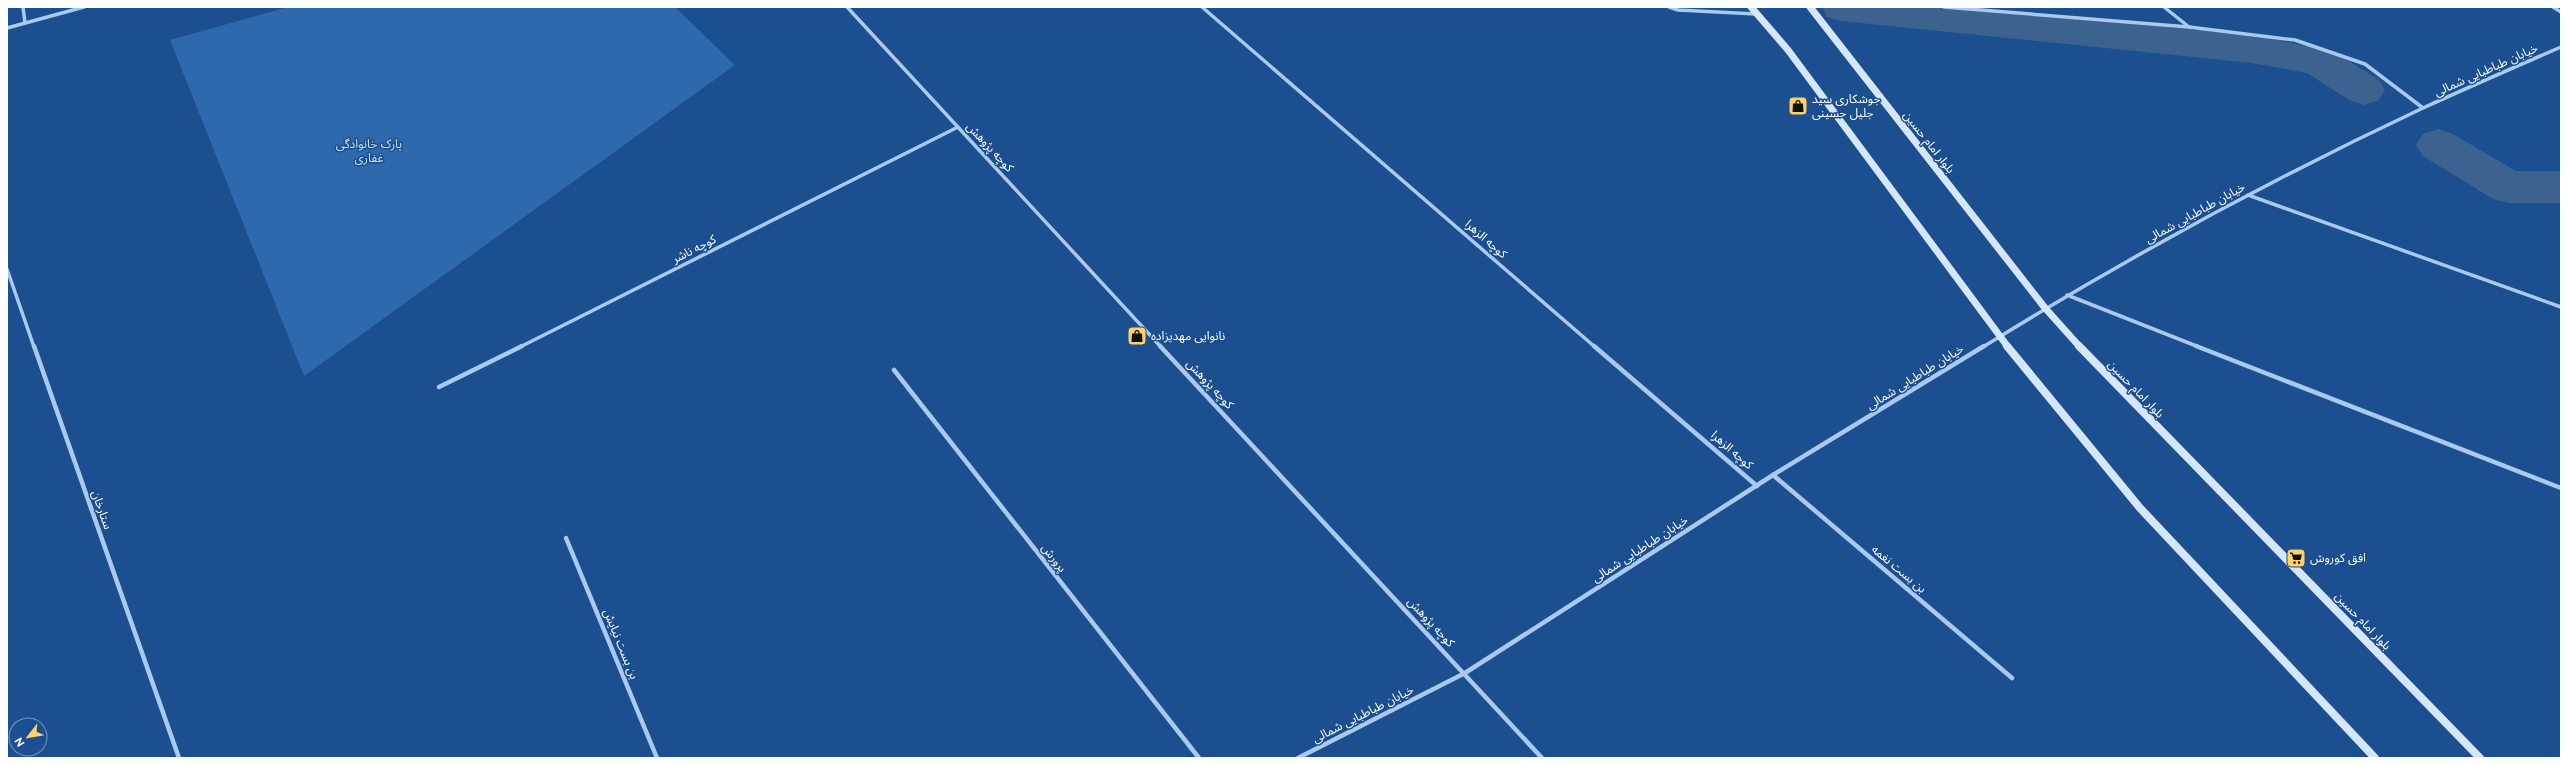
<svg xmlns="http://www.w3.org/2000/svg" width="2568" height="765" viewBox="0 0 2568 765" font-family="Raleway,'Noto Sans Arabic',sans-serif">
<rect width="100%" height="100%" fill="#1b4f8f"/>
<polygon fill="#2e69ad" points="288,7 675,7 735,65 304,376 170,40"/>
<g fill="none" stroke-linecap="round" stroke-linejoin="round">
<g fill="#3c6290" fill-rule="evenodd">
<polygon points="1822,7 1967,7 2252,35 2333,51 2379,80 2385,90 2379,100 2364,105 2349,100 2307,73 2252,63 1841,21 1827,17"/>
<polygon points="2438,129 2453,134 2516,171 2561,171 2561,203 2509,203 2493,199 2423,156 2416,145 2423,134"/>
</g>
<g stroke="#a9c9ee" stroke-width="3.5">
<polyline points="23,7 25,23"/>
<polyline points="847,7 1161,347"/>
<polyline points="1202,7 1595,347"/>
<polyline points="1669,7 1678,10 1756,14"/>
<polyline points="1944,7 2189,27 2295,40 2365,64 2423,108"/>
<polyline points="2164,7 2189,27"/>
<polyline points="2553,7 2561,12"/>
<polyline points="7,28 84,7"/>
<polyline points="2248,195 2561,307"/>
<polyline points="7,269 34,347"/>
<polyline points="2067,295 2199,347"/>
<polyline points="520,347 958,127"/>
<path d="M1983,347c142,-88 289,-168 440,-239 46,-21 92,-41 138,-61"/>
</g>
<g stroke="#a9c9ee" stroke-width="4.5">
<polyline points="34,346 179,758"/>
<polyline points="1160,346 1542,758"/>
<polyline points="1594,346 1757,486"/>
<polyline points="2196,346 2561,488"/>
<polyline points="894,370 1199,758"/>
<polyline points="439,387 522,346"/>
<polyline points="1773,475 2012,678"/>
<polyline points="566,538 657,758"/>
<polyline points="1298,758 1465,673 1773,475 1984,346"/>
</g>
<g stroke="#d6e6fa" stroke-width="7">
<polyline points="1751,7 1788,50 2008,347"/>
<polyline points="1810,7 2045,308 2080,347"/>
</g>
<g stroke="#d6e6fa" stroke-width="8">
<polyline points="2007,346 2140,508 2375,758"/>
<polyline points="2079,346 2480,758"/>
</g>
</g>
<defs>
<g id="shop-square" transform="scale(1)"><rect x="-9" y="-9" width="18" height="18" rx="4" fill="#ffd166" stroke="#1b4f8f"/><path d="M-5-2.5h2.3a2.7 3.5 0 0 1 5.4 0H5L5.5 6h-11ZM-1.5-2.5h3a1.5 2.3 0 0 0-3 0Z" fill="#111"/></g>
<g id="supermarket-square" transform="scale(1)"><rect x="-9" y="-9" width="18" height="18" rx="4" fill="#ffd166" stroke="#1b4f8f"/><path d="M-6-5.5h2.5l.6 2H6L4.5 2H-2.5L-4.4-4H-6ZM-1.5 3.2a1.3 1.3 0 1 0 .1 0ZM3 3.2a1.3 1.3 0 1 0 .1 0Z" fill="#111"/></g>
</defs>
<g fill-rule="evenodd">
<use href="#shop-square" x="1798" y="106"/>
<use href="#shop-square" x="1137" y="336"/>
<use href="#supermarket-square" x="2296" y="558"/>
</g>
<g text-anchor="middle" stroke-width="3" stroke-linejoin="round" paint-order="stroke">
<g font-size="12" fill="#fff" stroke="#1b4f8f">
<text transform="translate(2486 70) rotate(-24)" y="4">خیابان طباطبایی شمالی</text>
<text transform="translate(1929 142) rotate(52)" y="4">بلوار امام حسین</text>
<text transform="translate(990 147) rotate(47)" y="4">کوچه پژوهش</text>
<text transform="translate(2195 213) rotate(-29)" y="4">خیابان طباطبایی شمالی</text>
<text transform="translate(1486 239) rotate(41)" y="4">کوچه الزهرا</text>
<text transform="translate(694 249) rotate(-27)" y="4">کوچه ناشر</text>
<text transform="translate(1915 377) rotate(-32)" y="4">خیابان طباطبایی شمالی</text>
<text transform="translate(1210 384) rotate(47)" y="4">کوچه پژوهش</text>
<text transform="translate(2136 389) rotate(46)" y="4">بلوار امام حسین</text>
<text transform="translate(1732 450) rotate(41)" y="4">کوچه الزهرا</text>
<text transform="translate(102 510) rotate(71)" y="4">ستارخان</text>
<text transform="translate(1640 549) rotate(-33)" y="4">خیابان طباطبایی شمالی</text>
<text transform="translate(1054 558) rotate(52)" y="4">پرورش</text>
<text transform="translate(1899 569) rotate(40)" y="4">بن بست نغمه</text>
<text transform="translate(2363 621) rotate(46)" y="4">بلوار امام حسین</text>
<text transform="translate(1431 622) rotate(47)" y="4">کوچه پژوهش</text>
<text transform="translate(621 644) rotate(68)" y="4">بن بست نیایش</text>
<text transform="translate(1363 714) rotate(-27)" y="4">خیابان طباطبایی شمالی</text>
</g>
<g font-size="12" fill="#fff" stroke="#1b4f8f" text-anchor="start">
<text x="1812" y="103">جوشکاری سید<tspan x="1812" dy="14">جلیل حسینی</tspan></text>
<text x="1151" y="340">نانوایی مهدیزاده</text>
<text x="2310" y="562">افق کوروش</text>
</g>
<g font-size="12" fill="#cfe3fa" stroke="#1b4f8f">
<text x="369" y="148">پارک خانوادگی<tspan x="369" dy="14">غفاری</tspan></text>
</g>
</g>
<rect width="2568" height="765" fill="none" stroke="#ffffff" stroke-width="16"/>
<g transform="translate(28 737) rotate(239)"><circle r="19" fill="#1b4f8f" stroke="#7695bc"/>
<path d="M0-3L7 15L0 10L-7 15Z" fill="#ffd166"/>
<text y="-6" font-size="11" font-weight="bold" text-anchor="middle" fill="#ffffff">N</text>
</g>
</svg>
